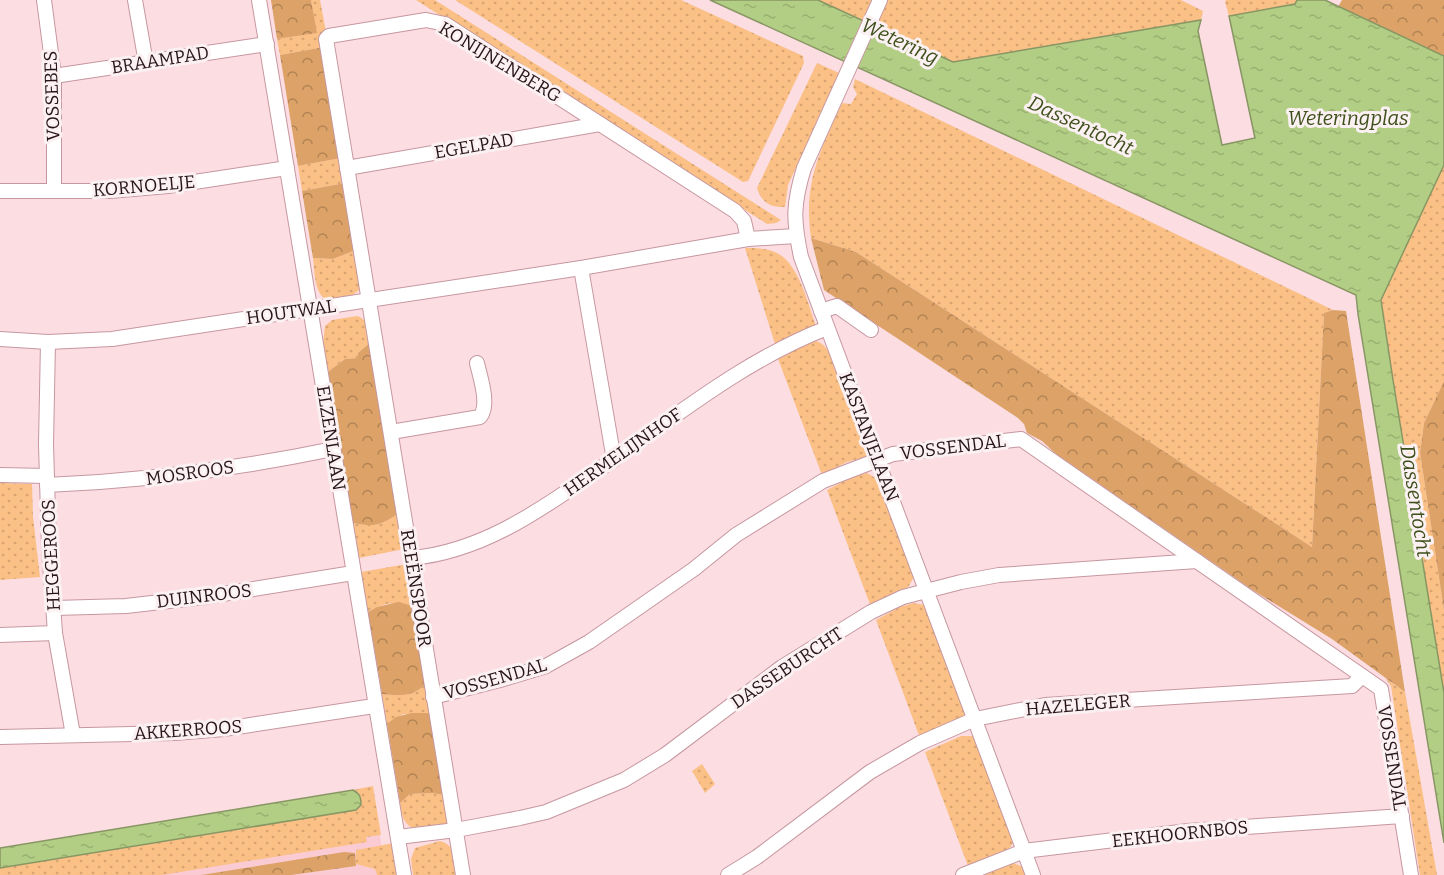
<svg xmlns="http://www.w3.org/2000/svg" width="1444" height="875" viewBox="0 0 1444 875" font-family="Bitter,serif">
<defs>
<pattern id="green-dots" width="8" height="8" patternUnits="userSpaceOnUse" patternTransform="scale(1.5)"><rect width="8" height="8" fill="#fbc085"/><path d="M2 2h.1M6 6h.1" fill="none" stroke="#d7a472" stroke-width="1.8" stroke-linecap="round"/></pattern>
<pattern id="forest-crowns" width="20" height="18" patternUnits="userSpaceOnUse" patternTransform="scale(1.5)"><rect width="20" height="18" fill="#dca267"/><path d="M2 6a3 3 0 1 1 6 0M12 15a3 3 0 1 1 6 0" fill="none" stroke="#b28354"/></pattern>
<pattern id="water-ripples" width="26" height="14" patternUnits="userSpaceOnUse" patternTransform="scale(1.5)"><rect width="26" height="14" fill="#b2ce84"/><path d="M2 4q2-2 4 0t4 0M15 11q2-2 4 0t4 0" fill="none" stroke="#99b071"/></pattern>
</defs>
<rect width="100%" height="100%" fill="#fcdde2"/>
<polygon fill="#fbcbd4" points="378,823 386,875 48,875"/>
<g fill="url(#green-dots)">
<polygon points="311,0 320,0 326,32 321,33 324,47 280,55 277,39 316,33"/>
<polygon points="416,0 435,0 781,220 776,223 767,224"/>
<polygon points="455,0 681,0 803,56 804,63 748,181 743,182"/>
<polygon points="818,0 873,0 863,21"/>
<polygon points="888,0 1181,0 1203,11 1201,20 953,62 874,26"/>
<polygon points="1226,0 1297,0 1295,4 1229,16 1225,2"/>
<path d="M817,63l22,10 -51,112 -3,22c-14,1 -24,-5 -28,-19z"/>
<path d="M855,79l478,231 -9,3 -12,234 -456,-295 -45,-14c-8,-56 9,-86 31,-135l9,1 6,-10 -4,-7z"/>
<polygon points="341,158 345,183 302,191 298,166"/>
<polygon points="1444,165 1444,381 1424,423 1420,453 1444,610 1444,693 1393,380 1381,300"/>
<path d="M745,248c10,0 23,0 32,5 22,11 31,51 39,73l-41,18z"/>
<path d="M356,250l6,37c-7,7 -15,13 -25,14 -23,3 -22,-26 -24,-43l20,1z"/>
<path d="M357,316c12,4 12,15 14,26l-13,11 -1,5 -12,1 -17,13 -5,-28 2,-18 7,-6z"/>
<path d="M811,341c11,-1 15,7 20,14l37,99 -2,3 -19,5 -25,13 -44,-116z"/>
<polygon points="867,473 877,479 914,577 907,589 871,607 827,490 854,476"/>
<polygon points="0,483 32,484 33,517 40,577 0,580"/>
<path d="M398,514l6,35 -45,9 -6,-35c22,4 26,3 45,-9z"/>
<path d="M407,564l7,42c-19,-5 -29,-4 -46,6l-7,-40z"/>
<polygon points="913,603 925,605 965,713 962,718 920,738 876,620 900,607"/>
<polygon points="1385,678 1405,692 1437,875 1420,875 1391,686"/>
<path d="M426,684l5,29 -28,1 -16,10 -5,-30c18,2 30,3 44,-10z"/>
<polygon points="961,736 974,736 1013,842 1010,848 968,866 925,752"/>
<polygon points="702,764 715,784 705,793 692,771"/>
<polygon points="373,786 381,835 366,837 367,842 162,875 0,875 0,868 356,810 359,793 353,790"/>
<path d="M432,793l12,2 4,24 -1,4 -29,8c-14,-6 -16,-13 -18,-28l10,-9z"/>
<path d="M440,841c17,5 15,19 18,34h-45l-2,-16 4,-11z"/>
<polygon points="394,843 398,875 377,875 375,869 356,864 356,850"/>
<polygon points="1013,863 1023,867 1026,875 984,875"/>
</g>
<g fill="url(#forest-crowns)">
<polygon points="271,0 311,0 317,33 277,39"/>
<polygon points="1342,0 1444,0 1444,56 1338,7"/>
<polygon points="324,47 341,158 298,166 280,55"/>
<polygon points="345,183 356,250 333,259 313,258 302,191"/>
<polygon points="811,238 856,252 1312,547 1324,313 1333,310 1346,311 1405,692 1332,639 1254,591 1056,454 1042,441 1027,433 1024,424 1018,418 824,290"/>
<path d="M371,342l27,172c-19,12 -23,13 -45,9l-25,-151 17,-13 12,-1 1,-5z"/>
<polygon points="1444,381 1444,610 1420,453 1424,423"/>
<path d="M398,602l16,4 12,78c-14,13 -26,12 -44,10l-14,-82 9,-5z"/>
<polygon points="411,713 431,713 444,795 432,793 410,794 400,803 387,724 396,717"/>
<polygon points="344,852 355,853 356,866 291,875 201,875"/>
</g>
<g fill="url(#water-ripples)" stroke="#889664" stroke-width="1.5">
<polygon points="710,0 818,0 953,62 1201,20 1198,31 1222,145 1255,138 1229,16 1295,4 1297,0 1325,0 1444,56 1444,165 1381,300 1393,380 1444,693 1444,843 1358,314 1356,295"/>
<path d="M353,790c7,4 8,7 8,15l-5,5 -356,58v-20z"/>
</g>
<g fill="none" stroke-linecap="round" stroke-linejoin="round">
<g stroke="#c697a0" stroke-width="16">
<g id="minor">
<polyline points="44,0 54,76 54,191"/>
<polyline points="135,0 146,63"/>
<polyline points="259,0 404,875"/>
<path d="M880,0l-76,168c-11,36 -11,52 -3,89l232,618"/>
<polyline points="54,76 267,44"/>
<polyline points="347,168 600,124"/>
<polyline points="0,191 110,191 168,186 287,168"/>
<polyline points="581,268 614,460"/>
<polyline points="821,311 837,306 871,330"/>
<polyline points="0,339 48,342 112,339 581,268 748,239 796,236"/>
<polyline points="48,342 46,444 49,548 55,633 73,735"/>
<path d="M391,432l89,-15c10,-12 0,-40 -3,-54"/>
<polyline points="0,475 47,476"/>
<path d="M47,485c97,-4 190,-16 286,-36"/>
<path d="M412,558c66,-6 123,-44 176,-81 77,-52 151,-115 239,-149"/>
<polyline points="54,608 126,606 204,597 353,573"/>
<polyline points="0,635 55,633"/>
<polyline points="433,697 500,680 546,666 589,642 694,569 736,535 823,481 893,454 1021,439 1381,689 1411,875"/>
<polyline points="0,737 175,733 224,729 374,706"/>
<polyline points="398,837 456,830 520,818 546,812 624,780 665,755 782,667 871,612 903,597 961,582 999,575 1197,561"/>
<polyline points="463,875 326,39 329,36 426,20 445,24 735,211 744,221 748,239"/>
<polyline points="728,875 757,857 870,772 920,743 975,719 1045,705 1352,686 1362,676"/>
<polyline points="963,875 1024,851 1188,831 1402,816"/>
</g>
</g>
<use href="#minor" stroke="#fff" stroke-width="14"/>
</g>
<g text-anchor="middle" stroke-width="6" stroke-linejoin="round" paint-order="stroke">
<g font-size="18" fill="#261418" stroke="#fbf0f2">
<text transform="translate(160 60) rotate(-9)" y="6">BRAAMPAD</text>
<text transform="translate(500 62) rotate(31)" y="6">KONIJNENBERG</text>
<text transform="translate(52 96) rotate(-92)" y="6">VOSSEBES</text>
<text transform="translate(474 146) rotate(-10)" y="6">EGELPAD</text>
<text transform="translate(144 186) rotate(-5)" y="6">KORNOELJE</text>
<text transform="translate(291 312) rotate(-8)" y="6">HOUTWAL</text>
<text transform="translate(869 437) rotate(69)" y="6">KASTANJELAAN</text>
<text transform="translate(331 438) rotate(81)" y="6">ELZENLAAN</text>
<text transform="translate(953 447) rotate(-7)" y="6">VOSSENDAL</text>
<text transform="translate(623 452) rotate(-35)" y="6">HERMELIJNHOF</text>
<text transform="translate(190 473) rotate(-8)" y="6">MOSROOS</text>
<text transform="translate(51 555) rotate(-93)" y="6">HEGGEROOS</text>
<text transform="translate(416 588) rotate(81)" y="6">REEËNSPOOR</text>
<text transform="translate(204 596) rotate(-7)" y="6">DUINROOS</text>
<text transform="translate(787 668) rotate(-34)" y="6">DASSEBURCHT</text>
<text transform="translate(495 679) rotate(-16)" y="6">VOSSENDAL</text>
<text transform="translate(1078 705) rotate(-5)" y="6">HAZELEGER</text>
<text transform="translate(188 730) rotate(-4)" y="6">AKKERROOS</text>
<text transform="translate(1392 758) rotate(81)" y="6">VOSSENDAL</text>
<text transform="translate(1180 834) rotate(-6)" y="6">EEKHOORNBOS</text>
</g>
<g font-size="20" font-style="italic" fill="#3d4f1a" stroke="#fbf0f2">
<text transform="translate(900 41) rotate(25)" y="7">Wetering</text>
<text x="1348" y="125">Weteringplas</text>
<text transform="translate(1081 125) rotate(25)" y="7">Dassentocht</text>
<text transform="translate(1416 501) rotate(81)" y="7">Dassentocht</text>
</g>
</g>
</svg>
